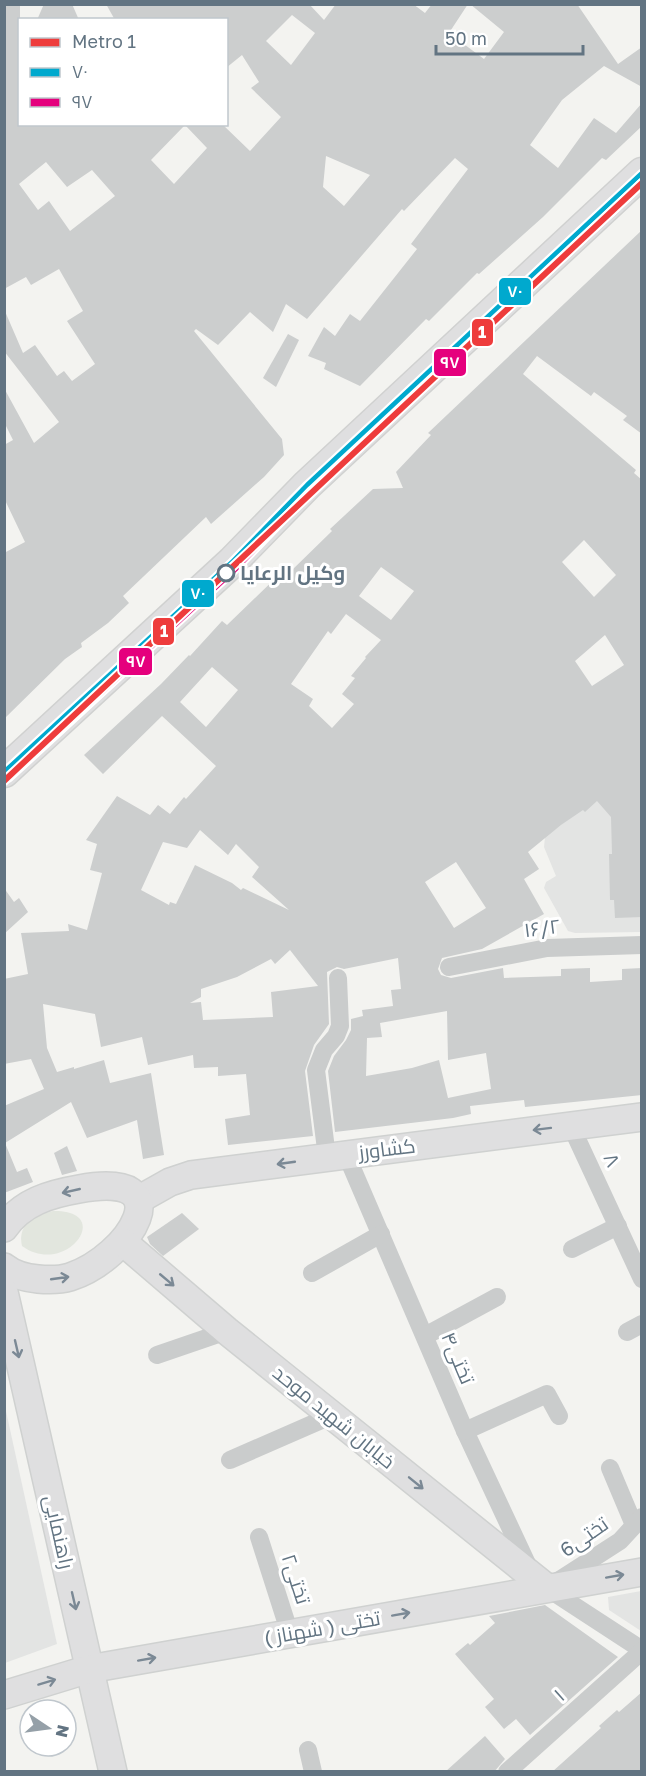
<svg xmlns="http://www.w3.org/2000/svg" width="646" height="1776" viewBox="0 0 646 1776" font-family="'Golos Text',Cairo,sans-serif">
<rect width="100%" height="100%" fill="#f3f3f0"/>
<g fill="#e3e4e3">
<polygon points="598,786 641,815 641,932 575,933 568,931 544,888 546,882 556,876 544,847 545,837 570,818"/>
<polygon points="4,1402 57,1644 5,1663 4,1663"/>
<polygon points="641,1591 642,1591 641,1631 609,1610 608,1597"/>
</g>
<path fill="#e2e6de" d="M53,1211c63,-1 13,67 -31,35 -5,-22 12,-30 31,-35z"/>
<g fill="#cccece" fill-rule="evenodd">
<path d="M4,4h16v120h202l28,27 31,-34 -30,-29 8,-6 -17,-27 -16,13v-48h-111l-9,-16h203l15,16 12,-16h77l12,9 7,-9h36l-19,29 35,26 20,-27 -34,-28h107l41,60 24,-17v40l-38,-21 -42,34 -32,45 28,23 36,-50 22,15 26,-30v23l-36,34 -4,-2 -59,59 -64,57 -2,-1 -48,48 -3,-2 -66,67 -36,-17 2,-6 -18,-7 16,-29 11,9 15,-22 10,7 57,-72 -6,-5 57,-75 -13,-11 -51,53 -2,-2 -95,110 -21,-15 -13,28 -23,-20 -32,33 -22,-16 -2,2 88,108 2,16 -20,22 -53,47 -5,-7 -83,79 6,7 -21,20 -27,20 1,4 -17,12 -61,60v-166l21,-11 -21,-44v-53l9,-5 -9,-18v-34l30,55 25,-21 -55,-71v-42l19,44 12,-8 22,31 7,-5 8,10 23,-17 -28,-43 16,-10 -24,-42 -28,16 -5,-8 -22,12zM292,15l23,18 -24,32 -25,-24zM185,125l22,23 -33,36 -23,-24zM326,156l44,19 -26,31 -21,-19zM46,162l21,25 25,-17 23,26 -45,35 -21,-30 -11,9 -19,-26z"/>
<polygon points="44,4 72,4 79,20 37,20"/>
<path d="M642,230v204l-19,-14 4,-4 -33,-24 -3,4 -54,-40 -14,18 113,96 -2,3 8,7v437l-27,1 -1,-18h-4l-1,-46h3l-1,-37 -14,-16 -12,11 -2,-2 -22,15 -33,27 11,17 -15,10 20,35 -62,35 -40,9 -4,11 3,6 10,3 52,-10 1,10 57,-2v-7l29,-1v14l32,-2v-11l20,-1v127l-117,12 -1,-7 -54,6 1,8 -18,4 -118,14 -7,-61 6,-15 12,-16 5,-10v-11l12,-3 -1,-6 31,-4 -2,-16 10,-1 -3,-31 -54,11 -7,-2 -10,5 2,52 -15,21 -9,26 8,65 -85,9 -3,-26 25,-4 -4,-41 -28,2v-9l-24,1 -1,-13 -45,10 -6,-28 -41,10 -6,-33 -52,-10 4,44 10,24 17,-5v2l30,-9 6,23 41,-10 13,82 -21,4 -6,-39 -50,18 -16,-36 -66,41 12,29 10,-4 6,14 -29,11v-87l40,-17 -13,-30 -27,5v-85l24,-5 -7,-41 48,-2 -1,-7 19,6 15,-57 -12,-3 7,-26 -11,-4 31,-44 33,19 8,-10 12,9 14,-17 2,2 30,-33 -54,-50 -59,58 -19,-19 77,-71 28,-29 1,1 32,-35 5,4 59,-57 4,4 42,-41 -2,-2 43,-40 30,-1 -7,-16 35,-37 -3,-2zM584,540l32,35 -22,22 -32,-35zM381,567l33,24 -23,29 -32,-24zM346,614l35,26 -16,17 1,1 -15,18 4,2 -13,16 12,10 -22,24 -23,-22 4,-7 -22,-15 37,-53 3,3zM605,635l19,30 -32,21 -17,-25zM212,667l26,23 -32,37 -26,-25zM200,830l28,25 8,-11 23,23 -7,10 37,33 -46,-22 -2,2 -9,-7 -37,-18 -19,39 -6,-2 -1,3 -28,-15 22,-48 24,6zM456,862l30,46 -32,20 -29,-46zM290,950l28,36 -47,6 2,25 -70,3 -2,-18 -11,1 11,-6v-8l36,-12 34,-18 4,5zM447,1011l1,49 38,-7 5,36 -43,9 -9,-38 -27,8 -46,8 1,-38 15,-1 -2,-14z"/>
<polygon points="288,334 299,340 276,387 263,378"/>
<polygon points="4,888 14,902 19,898 28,912 4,934"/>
<polygon points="67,1146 77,1171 62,1175 54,1153"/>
<polygon points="182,1213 199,1229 163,1256 150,1244 147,1237"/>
<polygon points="545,1605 618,1657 530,1735 516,1719 504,1729 485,1707 494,1699 455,1654 468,1643 470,1645 495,1623 489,1616"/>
<polygon points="642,1692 642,1772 552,1772 601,1728 599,1726 617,1710 619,1712"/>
<polygon points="485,1736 505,1759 494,1772 445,1772"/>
</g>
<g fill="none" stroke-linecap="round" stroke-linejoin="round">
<g stroke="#cfd1d0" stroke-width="30">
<g id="secondary">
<polyline points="138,1200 170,1182 191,1175 642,1117"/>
<path d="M4,1228c18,-26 46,-34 75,-39 107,-20 50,69 -9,88 -10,3 -21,3 -32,2 -12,-1 -24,-4 -34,-12"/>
<polyline points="123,1242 227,1331 547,1588"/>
<polyline points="4,1292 113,1772"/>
<polyline points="4,1695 89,1669 642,1572"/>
</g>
</g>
<g stroke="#d0d1d0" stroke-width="33">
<polyline id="primary" points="4,772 232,562 307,485 642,173"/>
</g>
<g stroke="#cacccc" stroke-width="18">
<polyline points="449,967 547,948 642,945"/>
<polyline points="571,1126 642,1279"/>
<polyline points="346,1154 465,1431 530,1570"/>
<polyline points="327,1157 316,1070 324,1050 336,1036 340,1026 338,978"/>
<polyline points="572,1249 618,1226"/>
<polyline points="312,1273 381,1234"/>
<polyline points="627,1332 642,1324"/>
<polyline points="425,1336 497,1297"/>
<polyline points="157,1355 227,1331"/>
<polyline points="465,1431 547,1394 559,1416"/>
<polyline points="230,1460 333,1415"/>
<polyline points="610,1468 634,1525"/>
<polyline points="642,1517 620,1541 547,1588 642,1650"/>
<polyline points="259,1537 290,1634"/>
<polyline points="308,1750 313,1772"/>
<polyline points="507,1772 642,1651"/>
</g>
<use href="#secondary" stroke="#dfdfe0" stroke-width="27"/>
<use href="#primary" stroke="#dfdfe0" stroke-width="30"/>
<g stroke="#fff" stroke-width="9">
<polyline id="bus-1" points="4,772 232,562 307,485 642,173"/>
</g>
<g stroke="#fff" stroke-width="9">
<polyline id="bus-2" points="9,778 237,568 312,490 642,184"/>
</g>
<use href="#bus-1" stroke="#00a9ce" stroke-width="4.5"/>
<use href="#bus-2" stroke="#e5007d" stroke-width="4.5"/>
<g stroke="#fff" stroke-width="10">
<polyline id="metro-1" points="4,781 642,183"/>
</g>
<use href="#metro-1" stroke="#ee3c3c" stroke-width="6"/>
</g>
<defs><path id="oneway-shaft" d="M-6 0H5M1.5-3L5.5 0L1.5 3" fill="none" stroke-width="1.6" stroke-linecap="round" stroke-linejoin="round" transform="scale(1.5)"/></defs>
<g stroke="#7b8995">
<use href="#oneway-shaft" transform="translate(542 1129) rotate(173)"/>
<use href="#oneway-shaft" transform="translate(286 1163) rotate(172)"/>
<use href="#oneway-shaft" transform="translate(71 1191) rotate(167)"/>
<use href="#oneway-shaft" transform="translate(60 1278) rotate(-8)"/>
<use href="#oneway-shaft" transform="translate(167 1280) rotate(40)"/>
<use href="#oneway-shaft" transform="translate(17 1349) rotate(77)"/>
<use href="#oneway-shaft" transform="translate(416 1483) rotate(39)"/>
<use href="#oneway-shaft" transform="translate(615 1576) rotate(-10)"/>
<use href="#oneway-shaft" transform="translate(74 1601) rotate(77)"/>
<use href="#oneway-shaft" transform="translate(401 1614) rotate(-10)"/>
<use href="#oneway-shaft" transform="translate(147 1659) rotate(-10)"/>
<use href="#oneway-shaft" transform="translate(47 1682) rotate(-17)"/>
</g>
<circle fill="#fff" stroke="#627482" stroke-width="3" cx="226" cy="573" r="8"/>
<g text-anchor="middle" stroke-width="6" stroke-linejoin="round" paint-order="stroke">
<g font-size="20" font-weight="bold" fill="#627482" stroke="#fff" text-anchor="start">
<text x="240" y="580">وکیل الرعایا</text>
</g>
<g font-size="20" fill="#627482" stroke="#fff">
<text transform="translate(542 928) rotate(-7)" y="7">۱۶/۲</text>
<text transform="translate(387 1149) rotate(-7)" y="7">کشاورز</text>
<text transform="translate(612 1160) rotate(65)" y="7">۸</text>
<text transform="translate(458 1358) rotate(67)" y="7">تختی۴</text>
<text transform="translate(334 1417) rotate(39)" y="7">خیابان شهید موحد</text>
<text transform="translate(59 1532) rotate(77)" y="7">راهنمایی</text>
<text transform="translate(584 1537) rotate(-35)" y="7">6تختی</text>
<text transform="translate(296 1579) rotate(72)" y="7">تختی۲</text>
<text transform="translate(322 1628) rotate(-10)" y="7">تختی ( شهناز )</text>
<text transform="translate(559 1695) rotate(-42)" y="7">۱</text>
</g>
</g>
<g stroke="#fff" stroke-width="2">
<rect x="498" y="277" width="34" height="29" rx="6" fill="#00a9ce"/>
<rect x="471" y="318" width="23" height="29" rx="6" fill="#ee3c3c"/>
<rect x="433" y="348" width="34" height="29" rx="6" fill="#e5007d"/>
<rect x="181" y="579" width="34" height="29" rx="6" fill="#00a9ce"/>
<rect x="152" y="617" width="23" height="29" rx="6" fill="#ee3c3c"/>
<rect x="118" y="647" width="35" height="29" rx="6" fill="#e5007d"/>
</g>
<g font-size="16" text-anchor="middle" font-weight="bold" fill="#fff">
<text x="515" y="297">۷۰</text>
<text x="482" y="338">1</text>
<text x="450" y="368">۹۷</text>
<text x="198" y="599">۷۰</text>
<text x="164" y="637">1</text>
<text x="136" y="667">۹۷</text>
</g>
<rect width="646" height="1776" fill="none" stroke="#627482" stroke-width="12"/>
<rect x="18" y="18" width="210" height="108" fill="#ffffff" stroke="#c0c7cd" stroke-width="1.5"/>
<rect x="30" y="38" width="30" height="9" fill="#ee3c3c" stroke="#c0c7cd" stroke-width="1.5"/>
<text x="72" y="48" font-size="18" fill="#627482">Metro 1</text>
<rect x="30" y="68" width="30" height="9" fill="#00a9ce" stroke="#c0c7cd" stroke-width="1.5"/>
<text x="72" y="78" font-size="18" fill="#627482">۷۰</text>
<rect x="30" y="98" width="30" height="9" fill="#e5007d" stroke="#c0c7cd" stroke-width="1.5"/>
<text x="72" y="108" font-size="18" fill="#627482">۹۷</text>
<g transform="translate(48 1728) rotate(103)"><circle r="28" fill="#ffffff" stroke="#c0c7cd" stroke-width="1.5"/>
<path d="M0-4.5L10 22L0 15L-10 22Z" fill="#95a0a8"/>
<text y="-9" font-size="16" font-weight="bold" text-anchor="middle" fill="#627482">N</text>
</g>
<path d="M436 45v9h147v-9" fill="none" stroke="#627482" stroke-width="3"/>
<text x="445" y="45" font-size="18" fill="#627482" stroke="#ffffff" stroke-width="4.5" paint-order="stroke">50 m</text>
</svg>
